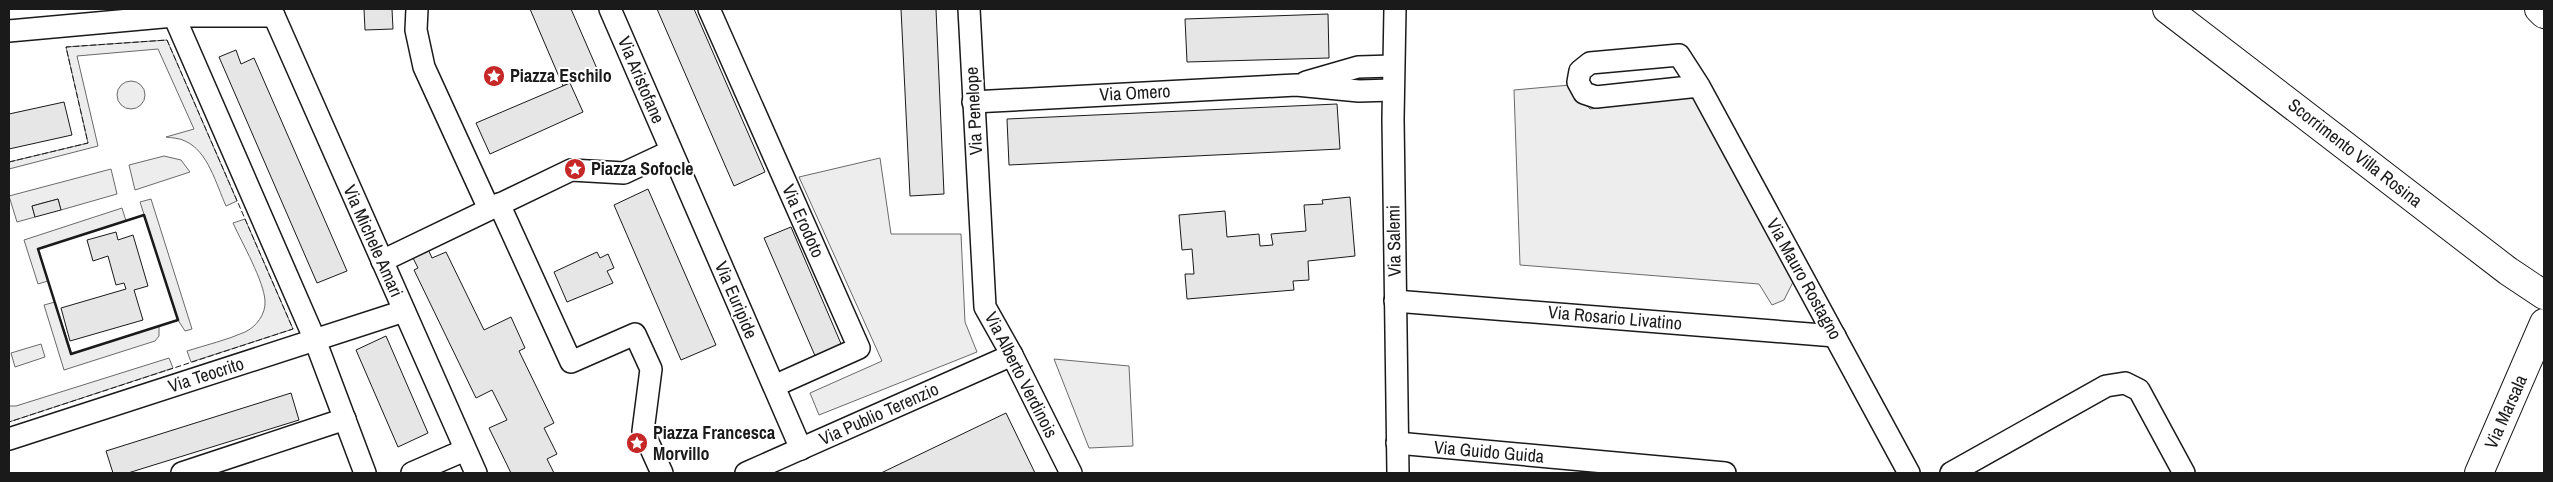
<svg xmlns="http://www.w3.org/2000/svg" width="2553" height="482" viewBox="0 0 2553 482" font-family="'Archivo Narrow',sans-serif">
<rect width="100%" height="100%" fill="#fff"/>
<g fill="#ededed" stroke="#6a6a6a">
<path d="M167,40l70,161 -11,5c-10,-22 -18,-55 -41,-65 -5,-3 -13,-3 -19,-4l28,-8 -36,-80 -81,7 21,90 -89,23v-7l79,-19 -22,-96z"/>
<circle cx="131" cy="95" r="14"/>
<polygon points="1570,85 1590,109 1695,96 1794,280 1784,300 1772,305 1759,284 1520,265 1514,90"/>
<polygon points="164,156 181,160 190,172 135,190 129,165"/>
<polygon points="880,158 891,234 961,234 965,322 977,352 819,415 810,393 882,361 799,177"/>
<polygon points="111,169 117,194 61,210 58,199 32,206 35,217 17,222 9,196"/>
<polygon points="151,199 192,329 185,331 178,320 140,202"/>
<polygon points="122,208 126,221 38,249 48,281 38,284 24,240"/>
<path d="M245,219l48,110 -102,33 -4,-11c19,-6 40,-11 58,-19 11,-5 21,-18 20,-31 -1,-20 -23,-58 -32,-78z"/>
<polygon points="55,302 72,354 159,326 159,336 155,341 64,370 44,305"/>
<polygon points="41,344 45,357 15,367 11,353"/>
<polygon points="169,358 173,368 9,422 9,406 16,406"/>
<polygon points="1054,359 1129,366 1133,446 1089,448"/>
</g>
<g fill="#e6e6e6" stroke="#1a1a1a">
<polygon points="364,9 392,9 393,29 365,30"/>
<polygon points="530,9 571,9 598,71 563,86"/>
<polygon points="657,9 694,9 765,172 734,186"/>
<polygon points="901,9 936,9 944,194 910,196"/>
<polygon points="1328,14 1329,58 1187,62 1185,19"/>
<polygon points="236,50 241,64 254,58 347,271 317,283 219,57"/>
<polygon points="570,83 583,112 490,154 476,123"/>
<polygon points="64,102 72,135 9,149 9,114"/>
<polygon points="1337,104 1340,149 1009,165 1007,119"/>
<polygon points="648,189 716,345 681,360 614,205"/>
<polygon points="1350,197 1355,256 1308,261 1309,280 1293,281 1294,290 1187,299 1185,274 1194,274 1192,249 1182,250 1179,215 1225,211 1227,237 1259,234 1260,246 1273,245 1271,234 1306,231 1304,205 1323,204 1322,200"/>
<polygon points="58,199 61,210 35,217 32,206"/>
<polygon points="791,227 842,346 816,358 764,238"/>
<polygon points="116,232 118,240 133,235 148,286 134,290 143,320 70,341 61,308 126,289 124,283 116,285 108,256 93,261 87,240"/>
<polygon points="428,249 432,258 446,252 484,330 511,317 525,348 519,351 554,423 544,428 557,454 547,459 554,473 511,473 489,428 507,420 492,390 476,398 414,270 418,268 412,256"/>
<polygon points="597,252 600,258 608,254 614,268 607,271 613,283 567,302 554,272"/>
<polygon points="386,336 428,433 398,447 356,350"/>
<polygon points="291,393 299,420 128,473 113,473 106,451"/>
<polygon points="1006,413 1035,473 881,473"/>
</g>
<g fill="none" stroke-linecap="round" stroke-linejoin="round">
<g stroke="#1a1a1a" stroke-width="24">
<g id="minor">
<polyline points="271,9 476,473"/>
<polyline points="417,9 416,30 424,67 489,209"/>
<polyline points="610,9 801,449"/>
<polyline points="709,9 859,348 774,386"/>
<polyline points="969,9 985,307 1012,355 1071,473"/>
<polyline points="1395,9 1393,119 1398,473"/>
<polyline points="174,16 315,340 365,473"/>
<polyline points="9,31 174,16 274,16"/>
<polyline points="1306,82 1358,67 1393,66"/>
<polyline points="1699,86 1596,97 1584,93 1578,82 1580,71 1590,63 1679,55 1699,86 1909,473"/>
<polyline points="973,102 1296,85 1359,91 1392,90"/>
<polyline points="499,204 571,362 635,334 651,369 643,431 662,473"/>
<polyline points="382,261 571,170 624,173 671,151"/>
<polyline points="1395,301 1835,336"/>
<polyline points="9,439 404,311"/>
<polyline points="1397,443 1725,473"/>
<polyline points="182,473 345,419"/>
<polyline points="412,473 465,450"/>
<polyline points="746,473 1012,355"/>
<polyline points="1951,473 2106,386 2125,383 2139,390 2184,473"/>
</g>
</g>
<g stroke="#1a1a1a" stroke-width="30">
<g id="major">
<polyline points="2167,9 2508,271 2544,295"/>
<polyline points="2539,9 2544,14"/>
<polyline points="2479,473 2544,323"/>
</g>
</g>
<use href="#minor" stroke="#fff" stroke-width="21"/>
<use href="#major" stroke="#fff" stroke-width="28"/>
<polyline stroke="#1a1a1a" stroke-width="1" stroke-dasharray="6 2.5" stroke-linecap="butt" points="9,162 88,143 66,47 167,40 293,329 9,422"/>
<polygon stroke="#1a1a1a" stroke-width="2.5" points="144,215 178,320 71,354 38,249"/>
</g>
<defs>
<g id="sight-disc" transform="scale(1.125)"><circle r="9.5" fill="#c62828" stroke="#fff"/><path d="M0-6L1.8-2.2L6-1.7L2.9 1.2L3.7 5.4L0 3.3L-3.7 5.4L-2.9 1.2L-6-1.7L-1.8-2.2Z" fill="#fff"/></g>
</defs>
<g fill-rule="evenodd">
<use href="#sight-disc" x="494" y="76"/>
<use href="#sight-disc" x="575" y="169"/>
<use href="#sight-disc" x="637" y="443"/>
</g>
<g text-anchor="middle" stroke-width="4" stroke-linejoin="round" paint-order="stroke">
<g font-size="18" font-weight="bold" fill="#1a1a1a" stroke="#fff" text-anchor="start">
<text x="510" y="82">Piazza Eschilo</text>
<text x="591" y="175">Piazza Sofocle</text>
<text x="653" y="439">Piazza Francesca<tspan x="653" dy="21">Morvillo</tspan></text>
</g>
<g font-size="18" fill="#1a1a1a" stroke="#fff">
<text transform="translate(641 80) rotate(67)" y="6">Via Aristofane</text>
<text transform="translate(1135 93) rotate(-3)" y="6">Via Omero</text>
<text transform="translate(974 111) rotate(-93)" y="6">Via Penelope</text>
<text transform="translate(2355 153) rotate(38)" y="6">Scorrimento Villa Rosina</text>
<text transform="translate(803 221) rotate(66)" y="6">Via Erodoto</text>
<text transform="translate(373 241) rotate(66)" y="6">Via Michele Amari</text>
<text transform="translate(1394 241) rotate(-91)" y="6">Via Salemi</text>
<text transform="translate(1804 279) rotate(61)" y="6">Via Mauro Rostagno</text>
<text transform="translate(736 300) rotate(67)" y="6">Via Euripide</text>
<text transform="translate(1615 318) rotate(5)" y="6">Via Rosario Livatino</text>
<text transform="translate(206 375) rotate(-18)" y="6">Via Teocrito</text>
<text transform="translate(1021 375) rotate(63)" y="6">Via Alberto Verdinois</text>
<text transform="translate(2506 412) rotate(-66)" y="6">Via Marsala</text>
<text transform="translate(879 414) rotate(-24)" y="6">Via Publio Terenzio</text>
<text transform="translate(1489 452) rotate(5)" y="6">Via Guido Guida</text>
</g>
</g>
<rect width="2553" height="482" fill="none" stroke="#1a1a1a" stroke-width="20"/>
</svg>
